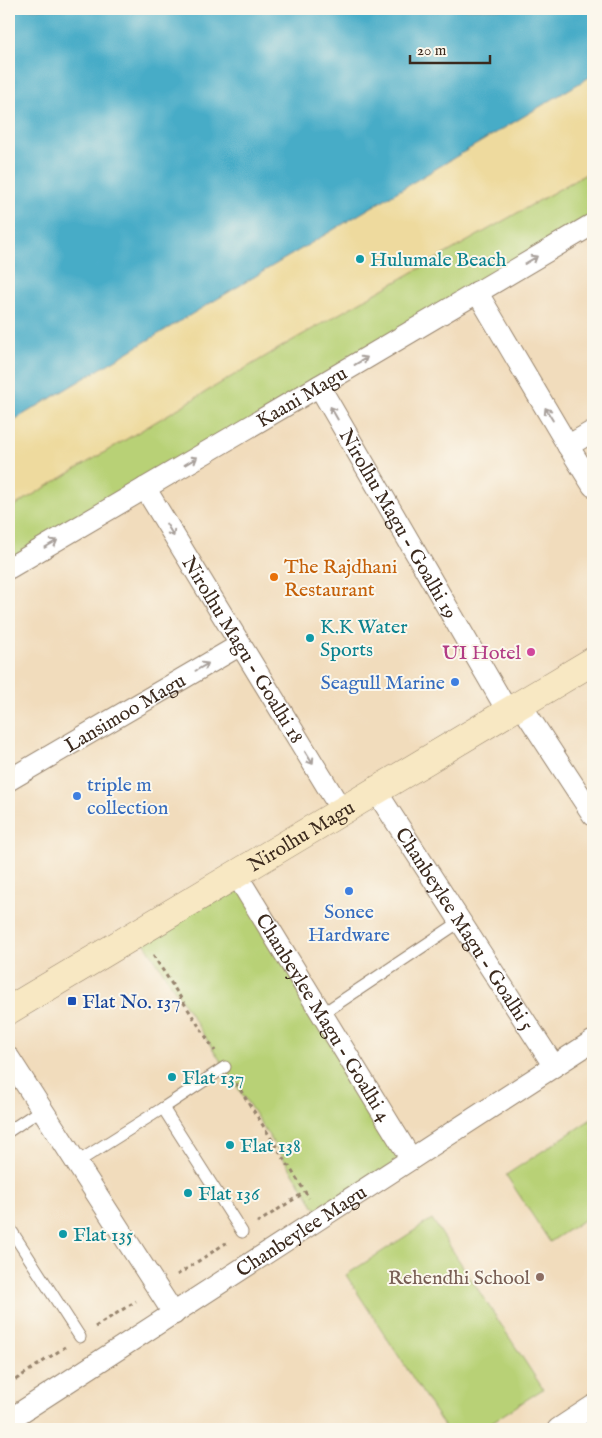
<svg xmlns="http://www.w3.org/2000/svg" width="602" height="1438" viewBox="0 0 602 1438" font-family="'IM FELL English',serif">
<rect width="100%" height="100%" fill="#fbf7ec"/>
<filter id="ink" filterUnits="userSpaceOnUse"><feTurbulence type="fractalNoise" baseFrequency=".02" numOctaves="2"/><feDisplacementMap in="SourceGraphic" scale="10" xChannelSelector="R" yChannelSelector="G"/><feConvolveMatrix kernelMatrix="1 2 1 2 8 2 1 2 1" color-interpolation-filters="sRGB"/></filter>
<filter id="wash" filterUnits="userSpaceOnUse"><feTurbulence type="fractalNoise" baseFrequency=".0096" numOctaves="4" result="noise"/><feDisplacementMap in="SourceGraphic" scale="20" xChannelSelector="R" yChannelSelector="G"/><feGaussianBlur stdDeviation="1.12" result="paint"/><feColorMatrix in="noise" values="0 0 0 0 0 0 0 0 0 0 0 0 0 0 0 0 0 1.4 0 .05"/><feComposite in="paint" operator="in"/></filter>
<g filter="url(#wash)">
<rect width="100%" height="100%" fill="#f1dcbc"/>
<g fill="#b8d176" stroke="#7a7e4a">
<polygon points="593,170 593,224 9,564 9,509 293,340"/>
<polygon points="236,874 411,1159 322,1218 138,933"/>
<polygon points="593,1118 593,1214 550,1242 506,1175"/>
<polygon points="432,1219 543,1389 481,1429 446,1429 346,1275"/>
</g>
<polygon fill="#eeda9e" stroke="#94825e" points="593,75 593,170 293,340 9,509 9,423"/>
<polygon fill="#47acc7" stroke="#416b72" points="9,9 593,9 593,75 9,423"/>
</g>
<g filter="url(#ink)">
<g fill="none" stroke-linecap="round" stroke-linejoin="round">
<g stroke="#96836d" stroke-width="13">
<g id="lane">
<polyline points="322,1014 461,921"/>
<polyline points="163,1108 225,1067"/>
<polyline points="9,1131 42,1109"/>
<polyline points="76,1163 163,1108 242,1232"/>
<polyline points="9,1227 80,1337"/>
</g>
</g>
<g stroke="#96836d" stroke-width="23">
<g id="street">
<polyline points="477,292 568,446 593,486"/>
<path id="s1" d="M319,386l189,326"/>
<polyline points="568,446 593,431"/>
<path id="s2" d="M145,488l197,323"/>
<path id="s3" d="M9,568l310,-182 274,-162"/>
<polyline points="521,705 593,815"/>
<path id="s4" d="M9,780l231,-135"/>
<path id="s5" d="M376,791l178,275"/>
<path id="s6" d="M236,874l175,285"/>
<polyline points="9,1058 174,1314"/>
<path id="s7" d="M9,1420l584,-379"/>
<polyline points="558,1429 593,1406"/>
</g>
</g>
<g stroke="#96836d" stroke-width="29">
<g id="secondary">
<path id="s8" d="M9,1010l584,-349"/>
</g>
</g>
<g stroke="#96836d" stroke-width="3" stroke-dasharray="4 4" stroke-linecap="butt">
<polyline points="153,955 215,1051"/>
<polyline points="236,1083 309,1198"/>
<polyline points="257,1223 305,1192"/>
<polyline points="177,1275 226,1243"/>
<polyline points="95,1327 136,1301"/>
<polyline points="9,1384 65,1347"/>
</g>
<use href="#lane" stroke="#fff" stroke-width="11"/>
<use href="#street" stroke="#fff" stroke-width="21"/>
<use href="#secondary" stroke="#f8e8c3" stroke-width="28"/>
</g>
<defs><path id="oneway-shaft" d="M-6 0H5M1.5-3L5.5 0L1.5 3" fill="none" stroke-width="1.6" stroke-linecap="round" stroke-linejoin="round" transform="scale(1.25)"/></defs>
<g stroke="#a79f9a">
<use href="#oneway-shaft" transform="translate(531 260) rotate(-31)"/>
<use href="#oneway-shaft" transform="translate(361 361) rotate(-31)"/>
<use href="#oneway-shaft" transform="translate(334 413) rotate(-120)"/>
<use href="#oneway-shaft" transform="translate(549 414) rotate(-121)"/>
<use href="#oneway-shaft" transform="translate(191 461) rotate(-31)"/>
<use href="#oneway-shaft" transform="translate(170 530) rotate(59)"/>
<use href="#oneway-shaft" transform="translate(51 544) rotate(-30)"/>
<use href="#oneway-shaft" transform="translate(202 667) rotate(-30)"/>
<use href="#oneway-shaft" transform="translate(309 758) rotate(58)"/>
</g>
</g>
<g fill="#0f9aa8" stroke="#fbf7ec" stroke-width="2">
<circle cx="360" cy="259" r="5"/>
<circle cx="310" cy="638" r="5"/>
<circle cx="172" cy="1077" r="5"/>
<circle cx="230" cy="1145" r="5"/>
<circle cx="188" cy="1193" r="5"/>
<circle cx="63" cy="1234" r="5"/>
</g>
<circle fill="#e8710a" stroke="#fbf7ec" stroke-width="2" cx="274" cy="577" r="5"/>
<circle fill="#d1479c" stroke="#fbf7ec" stroke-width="2" cx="531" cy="652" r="5"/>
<g fill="#3f7fe0" stroke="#fbf7ec" stroke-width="2">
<circle cx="455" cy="682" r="5"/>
<circle cx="77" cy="796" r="5"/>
<circle cx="349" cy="891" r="5"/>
</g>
<rect fill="#1a4fb4" stroke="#fbf7ec" stroke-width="2" x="67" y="996" width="10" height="10" rx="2.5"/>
<circle fill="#8d6e63" stroke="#fbf7ec" stroke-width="2" cx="540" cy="1277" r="5"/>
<g text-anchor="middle" stroke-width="4" stroke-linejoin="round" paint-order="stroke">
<g font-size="20" fill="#0d838f" stroke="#fbf7ec" text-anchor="start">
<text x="370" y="266">Hulumale Beach</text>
<text x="320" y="633">K.K Water<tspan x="320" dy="23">Sports</tspan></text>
<text x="182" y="1084">Flat 137</text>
<text x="240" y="1152">Flat 138</text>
<text x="198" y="1200">Flat 136</text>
<text x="73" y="1241">Flat 135</text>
</g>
<g font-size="20" fill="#3b2a1e" stroke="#fbf7ec">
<text dy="7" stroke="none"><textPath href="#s3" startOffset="339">Kaani Magu</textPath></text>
<text dy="7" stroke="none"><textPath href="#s1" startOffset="159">Nirolhu Magu - Goalhi 19</textPath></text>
<text dy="7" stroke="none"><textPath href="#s2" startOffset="189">Nirolhu Magu - Goalhi 18</textPath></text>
<text dy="7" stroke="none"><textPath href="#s4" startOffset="134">Lansimoo Magu</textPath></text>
<text dy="7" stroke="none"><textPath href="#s8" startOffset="340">Nirolhu Magu</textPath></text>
<text dy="7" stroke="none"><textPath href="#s5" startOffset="164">Chanbeylee Magu - Goalhi 5</textPath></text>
<text dy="7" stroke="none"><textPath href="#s6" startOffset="168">Chanbeylee Magu - Goalhi 4</textPath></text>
<text dy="7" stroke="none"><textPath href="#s7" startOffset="348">Chanbeylee Magu</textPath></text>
</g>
<g font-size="20" fill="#c56008" stroke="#fbf7ec" text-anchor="start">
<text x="284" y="573">The Rajdhani<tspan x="284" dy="23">Restaurant</tspan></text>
</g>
<g font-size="20" fill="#b23c85" stroke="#fbf7ec" text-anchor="end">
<text x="521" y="659">UI Hotel</text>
</g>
<g font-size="20" fill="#366cbe" stroke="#fbf7ec" text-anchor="end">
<text x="445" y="689">Seagull Marine</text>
<text x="87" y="791" text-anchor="start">triple m<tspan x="87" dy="23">collection</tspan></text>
<text x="349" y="918" text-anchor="middle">Sonee<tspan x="349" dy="23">Hardware</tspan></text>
</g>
<g font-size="20" fill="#164399" stroke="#fbf7ec" text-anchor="start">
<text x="82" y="1008">Flat No. 137</text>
</g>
<g font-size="20" fill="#785e54" stroke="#fbf7ec" text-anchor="end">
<text x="530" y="1284">Rehendhi School</text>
</g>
</g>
<rect width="602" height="1438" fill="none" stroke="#fbf7ec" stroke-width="30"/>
<path d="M410 55v8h80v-8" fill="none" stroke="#3b2a1e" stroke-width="2.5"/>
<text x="417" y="55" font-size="15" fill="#3b2a1e" stroke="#fbf7ec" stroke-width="4" paint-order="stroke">20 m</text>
</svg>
